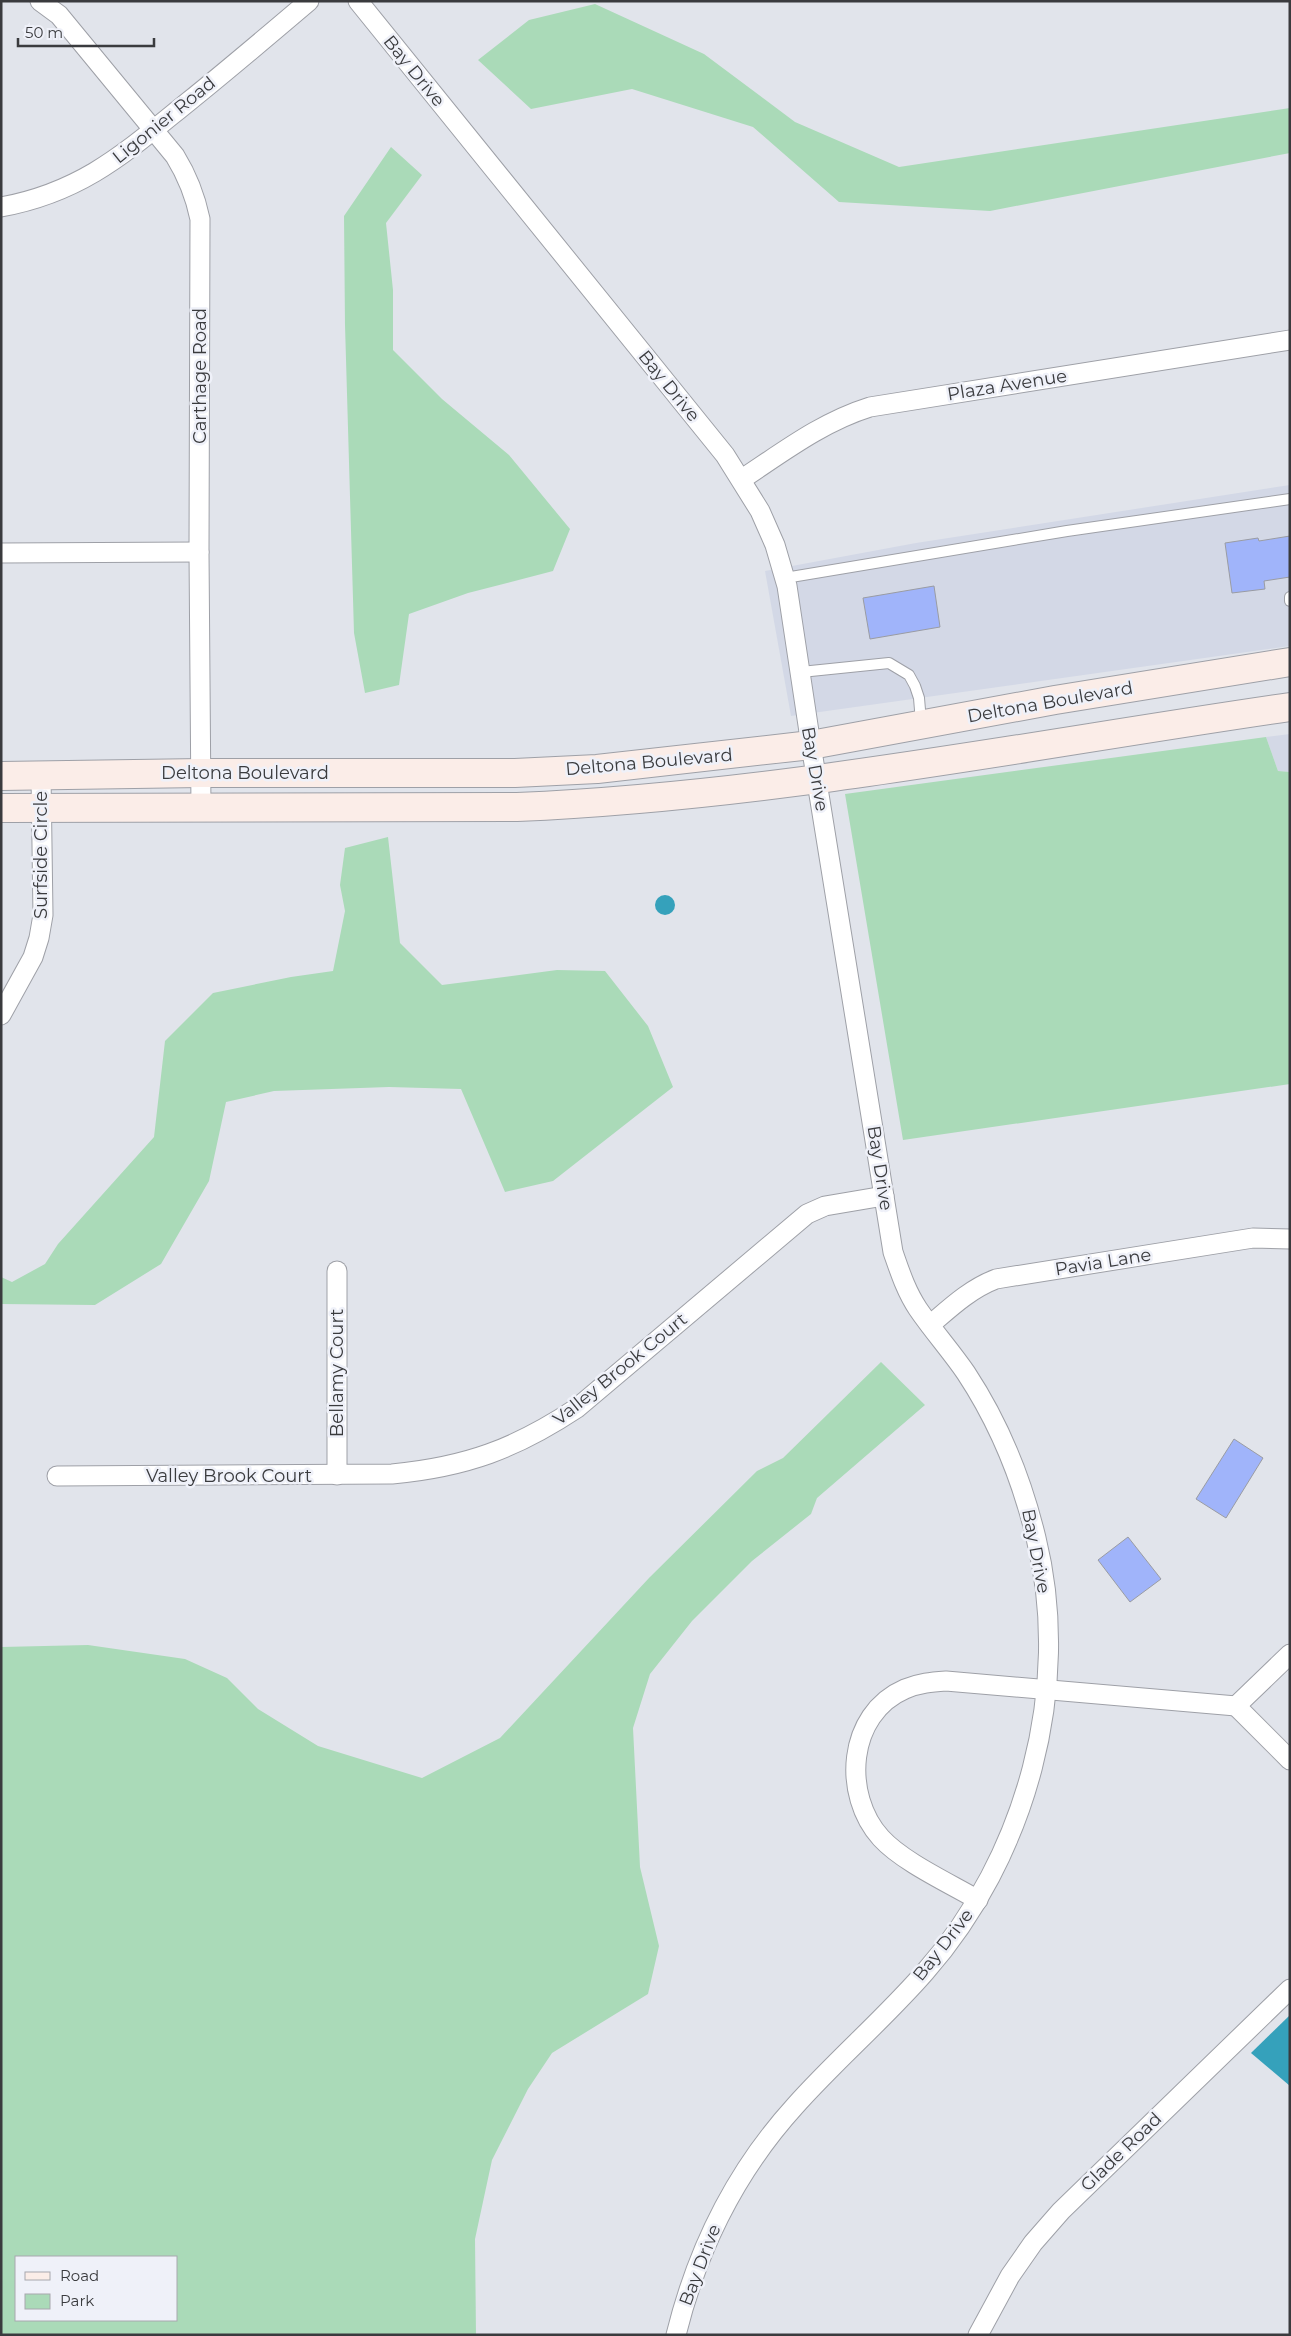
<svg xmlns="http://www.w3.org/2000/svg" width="1291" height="2336" viewBox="0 0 1291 2336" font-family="Montserrat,sans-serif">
<rect width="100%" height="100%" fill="#e1e4eb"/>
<g fill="#d3d8e6">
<polygon points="1290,485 1290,646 791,716 765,571 916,543"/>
<polygon points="1290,734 1290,772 1278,771 1266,737"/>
</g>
<g fill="#aadab8" fill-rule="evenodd">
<polygon points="595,4 704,54 795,122 899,167 1290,108 1290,153 990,211 839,202 753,127 632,89 531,109 478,60 529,20"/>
<polygon points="391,147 422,175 386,223 393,290 393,350 442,399 509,455 570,529 553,571 468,593 409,614 399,685 365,693 354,633 345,325 344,216"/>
<polygon points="1266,737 1278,771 1290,772 1290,1084 903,1140 845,794"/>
<polygon points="388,837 400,943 442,985 557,970 605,971 648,1026 673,1087 553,1181 505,1192 461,1089 389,1087 274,1091 226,1102 209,1181 161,1264 95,1305 1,1304 1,1277 12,1282 45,1264 58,1244 154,1137 165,1041 213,993 291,977 333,971 345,911 340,885 345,848"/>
<path d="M881,1362l44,43 -108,93 -6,16 -59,47 -60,60 -42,53 -17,54 7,139 19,79 -11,48 -96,59 -24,36 -36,71 -17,79 1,96h-475v-688l87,-2 97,14 42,19 31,31 60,37 104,32 78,-40 149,-160 108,-107 26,-13zM176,2257v63h-160v-63z"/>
</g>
<g fill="#35a1bb">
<circle cx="665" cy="905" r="10"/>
<polygon points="1290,2015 1290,2086 1251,2053"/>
</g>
<g fill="#a0b4fa" stroke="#9a9ca3">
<polygon points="1290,536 1290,577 1264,581 1265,589 1232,593 1225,543 1258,538 1259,541"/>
<polygon points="934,586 940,627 870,639 863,598"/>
<polygon points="1234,1439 1263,1458 1226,1518 1196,1499"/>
<polygon points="1128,1537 1161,1579 1130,1602 1098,1560"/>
</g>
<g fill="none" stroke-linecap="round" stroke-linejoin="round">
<g stroke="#9ea0a7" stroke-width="12">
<g id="lane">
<polyline points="785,578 1067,531 1290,499"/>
<polyline points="1290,597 1290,601"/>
<polyline points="801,672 889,663 909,675 915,686 919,698 921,722"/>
</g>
</g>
<g stroke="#9ea0a7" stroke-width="21">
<g id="street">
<path d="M40,1l19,14 116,141c13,21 20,39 25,63l-1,333 2,256"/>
<path d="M358,1l367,454 35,56 15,34 12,41 24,159 82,507c7,20 13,39 25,57 15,22 33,42 48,64 33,50 56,107 70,165 37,150 -10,319 -111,434 -41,47 -89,88 -130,134 -59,65 -98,144 -119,229"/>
<path d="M1,207c82,-15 125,-55 187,-105 41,-33 81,-67 121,-101"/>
<path d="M742,479c41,-27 80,-57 128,-72l420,-67"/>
<polyline points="1,553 199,552"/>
<polyline points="1,1015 33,957 39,938 43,915 41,776"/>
<polyline points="337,1271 337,1475"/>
<path d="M930,1325c21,-18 40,-36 66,-46l257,-41 37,1"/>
<path d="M57,1476l335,-2c74,-7 123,-25 185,-66l230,-194 18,-8 59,-10"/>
<polyline points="1236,1706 1290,1760"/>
<path d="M978,1900c-29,-17 -75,-38 -97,-62 -39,-43 -34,-124 24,-149 14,-6 27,-7 41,-8l290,25 54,-52"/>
<polyline points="978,2335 1010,2276 1033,2243 1061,2211 1290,1989"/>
</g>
</g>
<g stroke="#9ea0a7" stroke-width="30">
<g id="secondary">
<polyline points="1,776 201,773 515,773 597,769 811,745 1055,700 1290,662"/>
<path d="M1,808l516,-1c260,-11 516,-63 773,-100"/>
</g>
</g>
<use href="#lane" stroke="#fff" stroke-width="10"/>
<use href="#street" stroke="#fff" stroke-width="19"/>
<use href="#secondary" stroke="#fbede8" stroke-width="28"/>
</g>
<g text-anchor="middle" stroke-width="5" stroke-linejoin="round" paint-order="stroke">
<g font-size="18" fill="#3a3b3e" stroke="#eff1f9">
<text transform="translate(414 71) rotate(51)" y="6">Bay Drive</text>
<text transform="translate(164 120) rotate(-39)" y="6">Ligonier Road</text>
<text transform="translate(200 376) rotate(-90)" y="6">Carthage Road</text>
<text transform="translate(1007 385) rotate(-9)" y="6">Plaza Avenue</text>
<text transform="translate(669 386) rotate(51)" y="6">Bay Drive</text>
<text transform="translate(1050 702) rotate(-10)" y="6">Deltona Boulevard</text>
<text transform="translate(649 762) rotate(-5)" y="6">Deltona Boulevard</text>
<text transform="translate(815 769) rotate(80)" y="6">Bay Drive</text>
<text x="245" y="779">Deltona Boulevard</text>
<text transform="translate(41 855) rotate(-90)" y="6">Surfside Circle</text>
<text transform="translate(880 1168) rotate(81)" y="6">Bay Drive</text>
<text transform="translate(1103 1262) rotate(-9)" y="6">Pavia Lane</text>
<text transform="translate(620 1369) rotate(-39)" y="6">Valley Brook Court</text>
<text transform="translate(337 1373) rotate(-90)" y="6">Bellamy Court</text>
<text x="229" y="1482">Valley Brook Court</text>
<text transform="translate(1036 1551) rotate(79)" y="6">Bay Drive</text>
<text transform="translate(943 1945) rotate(-52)" y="6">Bay Drive</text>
<text transform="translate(1121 2152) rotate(-44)" y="6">Glade Road</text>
<text transform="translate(700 2265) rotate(-69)" y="6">Bay Drive</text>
</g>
</g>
<rect width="1291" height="2336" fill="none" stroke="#3a3b3e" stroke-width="5"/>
<rect x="15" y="2256" width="162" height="65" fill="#eff1f9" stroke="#a7a8ae"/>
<rect x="25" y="2272" width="25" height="8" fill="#fbede8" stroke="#a7a8ae"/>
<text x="60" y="2281" font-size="15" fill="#3a3b3e">Road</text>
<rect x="25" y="2294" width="25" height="15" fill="#aadab8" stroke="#a7a8ae"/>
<text x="60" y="2306" font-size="15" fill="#3a3b3e">Park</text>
<path d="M18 38v8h136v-8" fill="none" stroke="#3a3b3e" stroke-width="2.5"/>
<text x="25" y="38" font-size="15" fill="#3a3b3e" stroke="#eff1f9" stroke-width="4" paint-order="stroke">50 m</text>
</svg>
